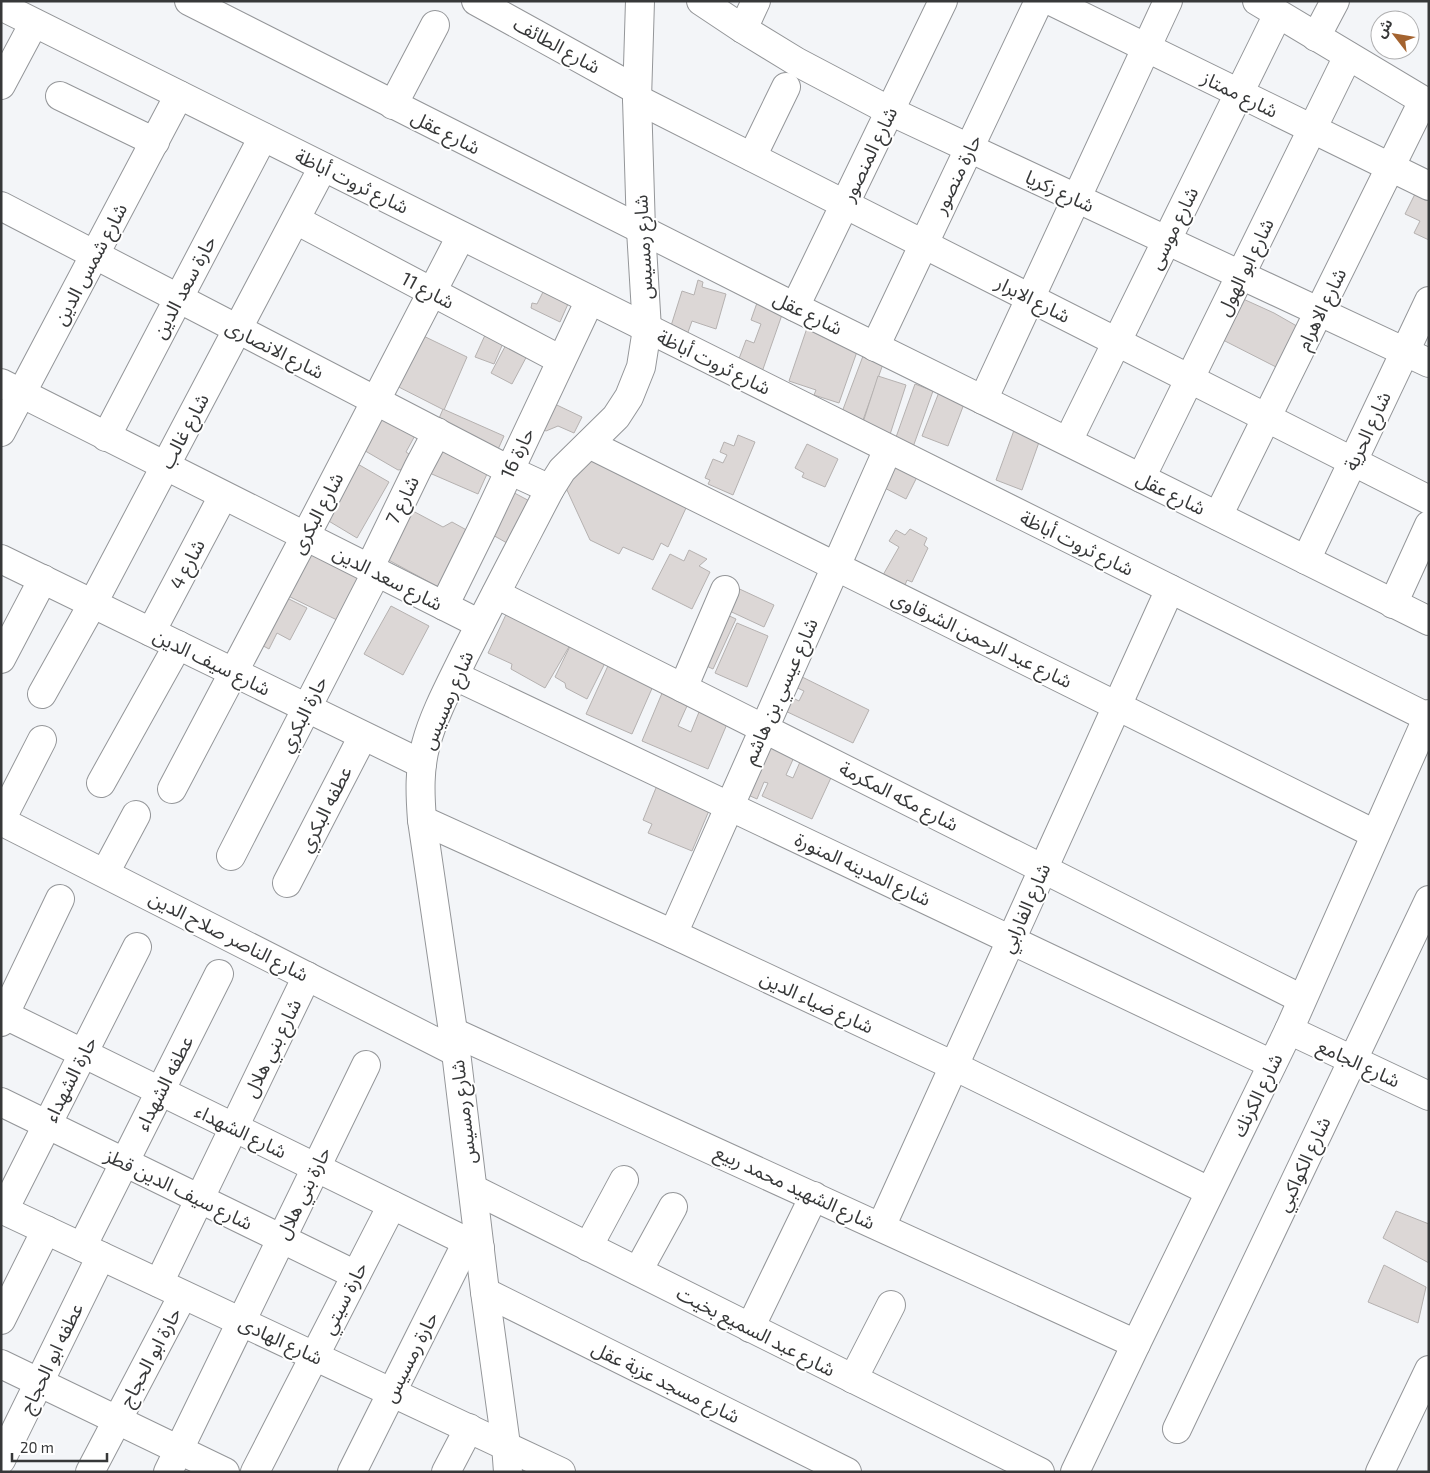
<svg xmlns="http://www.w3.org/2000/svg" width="1430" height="1473" viewBox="0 0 1430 1473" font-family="'Exo 2','Noto Sans Arabic',sans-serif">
<rect width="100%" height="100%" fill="#f3f5f8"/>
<g fill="#dcd7d6" stroke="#b5b1b0">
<polygon points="1415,194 1429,201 1429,240 1414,233 1420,221 1405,214"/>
<polygon points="698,280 703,282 702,287 726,294 716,329 692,321 687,335 670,329 682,291 694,295"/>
<polygon points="543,292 568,304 560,322 531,308 532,303 537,304"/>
<polygon points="1241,298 1274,313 1302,329 1278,368 1223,340"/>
<polygon points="758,300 784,309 762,372 737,364 746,340 754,343 761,324 751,320"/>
<polygon points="807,328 859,346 839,403 814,395 816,390 789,381"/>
<polygon points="411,330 467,357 444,410 385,380"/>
<polygon points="486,333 504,341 494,364 475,357"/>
<polygon points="508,341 529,352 512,384 491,373"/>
<polygon points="863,356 883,364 863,420 842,412"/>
<polygon points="878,376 906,385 885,450 857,441"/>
<polygon points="915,384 933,391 913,447 895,440"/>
<polygon points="941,387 967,396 948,446 922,436"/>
<polygon points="540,397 582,417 574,433 558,426 546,431 528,422"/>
<polygon points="378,406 418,430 406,452 418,460 416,468 398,470 355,445"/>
<polygon points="443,409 504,436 478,494 418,468"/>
<polygon points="1017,422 1043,431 1022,490 996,480"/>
<polygon points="738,435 755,442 733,495 708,484 710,480 705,478 713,459 723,463 727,455 720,452 724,442 734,446"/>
<polygon points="890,443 925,461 906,499 871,481"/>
<polygon points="807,444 838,459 825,487 802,477 804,473 795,468"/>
<polygon points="588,447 667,477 670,469 698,482 668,547 661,543 653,560 623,547 619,554 590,540 566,488"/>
<polygon points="349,459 389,482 357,538 317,514"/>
<polygon points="505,488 537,505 507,543 482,529"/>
<polygon points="396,502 443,527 452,522 472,533 442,589 370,550"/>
<polygon points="910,529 927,538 924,545 928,548 912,582 907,580 905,585 883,575 899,547 889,541 896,530 905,535"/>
<polygon points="303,542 362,572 337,620 278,591"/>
<polygon points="689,550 707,559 699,566 710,572 692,609 652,589 670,554 684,561"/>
<polygon points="718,579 774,605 764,627 708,601"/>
<polygon points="279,594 307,608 290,640 277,633 269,649 254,641"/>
<polygon points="391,606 429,626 403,675 364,654"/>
<polygon points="510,606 570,645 545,688 511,669 512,664 488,653"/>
<polygon points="710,607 736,619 713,669 687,657"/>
<polygon points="737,623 768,636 747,687 715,673"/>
<polygon points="575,636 610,653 587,699 566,688 565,683 555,677"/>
<polygon points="612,657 657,677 632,734 586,714"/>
<polygon points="794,673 869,710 853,743 779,708 785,694 799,701 804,691 789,684"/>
<polygon points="665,686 691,697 678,726 691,732 699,712 727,724 708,769 642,741"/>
<polygon points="763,740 795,755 786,775 793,778 803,755 835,769 812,819 762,796 768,783 764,782 757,799 739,791"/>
<polygon points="660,778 713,801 692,851 648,833 652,824 643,820"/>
<polygon points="1396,1211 1429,1224 1429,1263 1383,1238"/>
<polygon points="1384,1265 1426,1287 1418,1323 1368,1302"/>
</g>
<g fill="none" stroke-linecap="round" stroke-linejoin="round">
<g stroke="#949699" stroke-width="30">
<g id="minor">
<polyline points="189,1 795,307 1141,478 1429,621"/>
<polyline points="476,1 637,90"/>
<polyline points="701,1 743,29 797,62 890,111 1429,363"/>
<polyline points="1051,1 1429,186"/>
<polyline points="1257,1 1429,104"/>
<polyline points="1,6 1427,717"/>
<polyline points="743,29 756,1"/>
<polyline points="1316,37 1335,1"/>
<polyline points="1,85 34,23"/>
<polyline points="60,96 155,142"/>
<polyline points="637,99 1429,500"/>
<polyline points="393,105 435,25"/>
<polyline points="752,157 786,87"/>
<polyline points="1,206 509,470 550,489"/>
<polyline points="296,220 561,360"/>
<polyline points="795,307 943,1"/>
<polyline points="875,347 1039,1"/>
<polyline points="1,383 480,624"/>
<polyline points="983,400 1168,1"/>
<polyline points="1,432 179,95"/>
<polyline points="106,437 263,137"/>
<polyline points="1068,441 1278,14"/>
<polyline points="589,444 1375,834"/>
<polyline points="1141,478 1348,56"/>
<polyline points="1218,516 1423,101"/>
<polyline points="1,559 422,764"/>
<polyline points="1306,560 1429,301"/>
<polyline points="369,569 418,468 437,432"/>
<polyline points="496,594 1302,999"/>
<polyline points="1393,604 1429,525"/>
<polyline points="444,606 482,529 590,300"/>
<polyline points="151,632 223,496"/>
<polyline points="1,659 43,579"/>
<polyline points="455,676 1272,1064"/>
<polyline points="683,688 725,590"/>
<polyline points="42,694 93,603 323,167"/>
<polyline points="101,783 178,645"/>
<polyline points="172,789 317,514 461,236"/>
<polyline points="1,820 42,740"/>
<polyline points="422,820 673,934 954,1066 1209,1191"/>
<polyline points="1,821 456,1052"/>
<polyline points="231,856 376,573"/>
<polyline points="105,873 136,815"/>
<polyline points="287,883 363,736"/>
<polyline points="673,934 888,449"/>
<polyline points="1,1013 480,1248"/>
<polyline points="1,1022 60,899"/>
<polyline points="1289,1030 1429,1096"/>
<polyline points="453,1032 1136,1344"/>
<polyline points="1,1102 356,1275"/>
<polyline points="473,1189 1040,1472"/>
<polyline points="1,1209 561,1472"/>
<polyline points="4,1210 137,947"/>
<polyline points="881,1227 1170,589"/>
<polyline points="82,1247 219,974"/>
<polyline points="588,1247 624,1180"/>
<polyline points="638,1271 673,1207"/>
<polyline points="159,1283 307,976"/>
<polyline points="485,1292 847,1472"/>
<polyline points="1,1320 46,1230"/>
<polyline points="750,1328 814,1196"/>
<polyline points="1,1364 225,1472"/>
<polyline points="853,1379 891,1305"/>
<polyline points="1177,1429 1429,900"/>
<polyline points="1,1460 101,1256"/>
<polyline points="90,1472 183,1295"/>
<polyline points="168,1472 366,1065"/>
<polyline points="255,1472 392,1205"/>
<polyline points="352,1472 467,1242"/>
<polyline points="446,1472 469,1428"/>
<path d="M508,1472l-2,-27 -21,-153 -29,-240 -34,-232c-2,-26 -3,-51 4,-76 8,-30 25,-61 38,-88 28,-56 57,-111 86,-167l12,-19 54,-53 13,-20 12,-30 6,-38 -6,-99 -4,-131 3,-98"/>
<polyline points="1075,1472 1136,1344 1289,1030 1429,714"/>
<polyline points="1380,1472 1429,1370"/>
</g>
</g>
<use href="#minor" stroke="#fff" stroke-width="28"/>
</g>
<g text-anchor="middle" stroke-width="4" stroke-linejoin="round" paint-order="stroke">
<g font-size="19" fill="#373839" stroke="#fff">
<text transform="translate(557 45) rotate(29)" y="7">شارع الطائف</text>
<text transform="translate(1240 94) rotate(26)" y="7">شارع ممتاز</text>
<text transform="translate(446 132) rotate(27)" y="7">شارع عقل</text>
<text transform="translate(869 154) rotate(-64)" y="7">شارع المنصور</text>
<text transform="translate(957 174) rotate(-64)" y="7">حارة منصور</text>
<text transform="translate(352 181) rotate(26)" y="7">شارع ثروت أباظة</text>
<text transform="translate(1060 191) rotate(25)" y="7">شارع زكريا</text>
<text transform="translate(1173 228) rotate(-64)" y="7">شارع موسى</text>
<text transform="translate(643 247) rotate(-93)" y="7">شارع رمسيس</text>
<text transform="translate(90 264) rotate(-62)" y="7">شارع شمس الدين</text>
<text transform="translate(1245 267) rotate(-64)" y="7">شارع ابو الهول</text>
<text transform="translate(184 287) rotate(-62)" y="7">حارة سعد الدين</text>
<text transform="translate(428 290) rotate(28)" y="7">شارع 11</text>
<text transform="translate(1033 299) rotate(27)" y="7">شارع الابرار</text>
<text transform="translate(1321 309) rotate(-64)" y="7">شارع الاهرام</text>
<text transform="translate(808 313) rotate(26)" y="7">شارع عقل</text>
<text transform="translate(275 349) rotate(27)" y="7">شارع الانصارى</text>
<text transform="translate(714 362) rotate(26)" y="7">شارع ثروت أباظة</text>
<text transform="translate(184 431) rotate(-62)" y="7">شارع غالب</text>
<text transform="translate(1367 431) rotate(-65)" y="7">شارع الحرية</text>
<text transform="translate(517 453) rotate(-65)" y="7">حارة 16</text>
<text transform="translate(1171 493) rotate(26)" y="7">شارع عقل</text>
<text transform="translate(402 500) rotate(-64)" y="7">شارع 7</text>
<text transform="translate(317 513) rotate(-62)" y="7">شارع البكرى</text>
<text transform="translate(1077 543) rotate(26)" y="7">شارع ثروت أباظة</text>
<text transform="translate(187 564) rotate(-62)" y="7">شارع 4</text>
<text transform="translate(388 578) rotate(27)" y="7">شارع سعد الدين</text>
<text transform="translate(982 639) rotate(26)" y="7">شارع عبد الرحمن الشرقاوى</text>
<text transform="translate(212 662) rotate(26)" y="7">شارع سيف الدين</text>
<text transform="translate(780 691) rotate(-66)" y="7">شارع عيسي بن هاشم</text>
<text transform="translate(447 700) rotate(-67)" y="7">شارع رمسيس</text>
<text transform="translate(303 714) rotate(-63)" y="7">حارة البكري</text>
<text transform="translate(899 796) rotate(27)" y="7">شارع مكه المكرمة</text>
<text transform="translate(325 809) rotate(-63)" y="7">عطفه البكري</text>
<text transform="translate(863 869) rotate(25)" y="7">شارع المدينه المنورة</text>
<text transform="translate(1025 908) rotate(-66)" y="7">شارع الفارابي</text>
<text transform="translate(229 936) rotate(27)" y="7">شارع الناصر صلاح الدين</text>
<text transform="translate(817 1002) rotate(25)" y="7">شارع ضياء الدين</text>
<text transform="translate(272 1048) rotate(-64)" y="7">شارع بني هلال</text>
<text transform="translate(1359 1063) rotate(25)" y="7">شارع الجامع</text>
<text transform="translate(70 1079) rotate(-63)" y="7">حارة الشهداء</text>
<text transform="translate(164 1083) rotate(-63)" y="7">عطفه الشهداء</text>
<text transform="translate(1257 1095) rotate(-64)" y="7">شارع الكرنك</text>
<text transform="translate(463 1112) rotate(-97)" y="7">شارع رمسيس</text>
<text transform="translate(241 1131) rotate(26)" y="7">شارع الشهداء</text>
<text transform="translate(1303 1164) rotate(-65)" y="7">شارع الكواكبي</text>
<text transform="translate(795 1187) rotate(25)" y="7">شارع الشهيد محمد ربيع</text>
<text transform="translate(179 1189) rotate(26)" y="7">شارع سيف الدين قطز</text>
<text transform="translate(303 1193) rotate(-64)" y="7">حارة بني هلال</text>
<text transform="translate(344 1298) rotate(-63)" y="7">حارة سيتي</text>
<text transform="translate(756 1331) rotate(27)" y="7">شارع عبد السميع بخيت</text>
<text transform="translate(281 1340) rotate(25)" y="7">شارع الهادى</text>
<text transform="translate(150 1357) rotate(-62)" y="7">حارة ابو الحجاج</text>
<text transform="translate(410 1357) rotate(-63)" y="7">حارة رمسيس</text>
<text transform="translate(51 1358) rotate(-64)" y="7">عطفه ابو الحجاج</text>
<text transform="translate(666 1382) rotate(26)" y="7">شارع مسجد عزبة عقل</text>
</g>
</g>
<rect width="1430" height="1473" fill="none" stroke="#373839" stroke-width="5"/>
<g transform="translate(1395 35) rotate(301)"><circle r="24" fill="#ffffff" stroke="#afafb0"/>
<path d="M0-4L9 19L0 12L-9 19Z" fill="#a4632f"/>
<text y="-8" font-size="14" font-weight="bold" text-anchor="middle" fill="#373839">ش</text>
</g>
<path d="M12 1453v8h95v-8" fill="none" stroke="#373839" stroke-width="2.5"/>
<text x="20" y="1453" font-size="15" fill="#373839" stroke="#ffffff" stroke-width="4" paint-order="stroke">20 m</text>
</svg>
